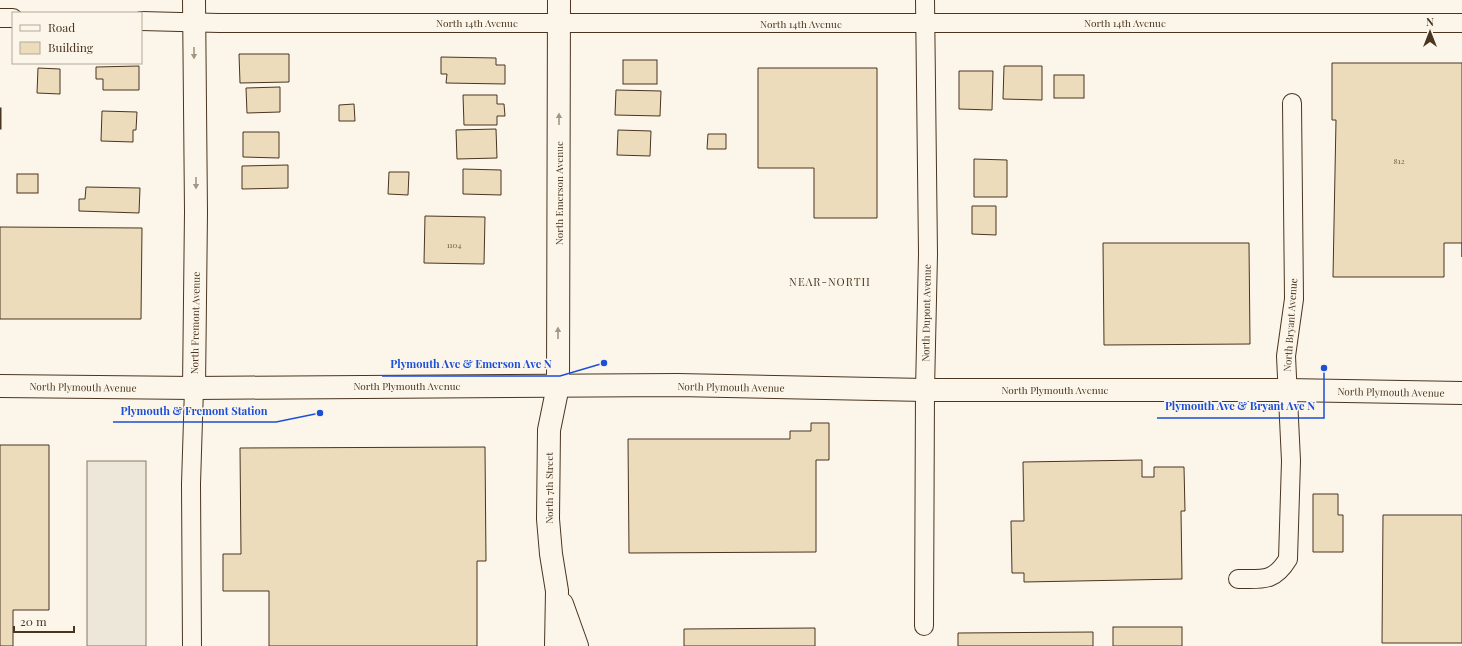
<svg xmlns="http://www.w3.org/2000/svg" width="1462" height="646" viewBox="0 0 1462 646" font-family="'Playfair Display',serif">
<rect width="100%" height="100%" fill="#fbf6e9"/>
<rect fill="#ede7d9" stroke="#887966" x="87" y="461" width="59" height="185"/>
<g fill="#ecdcbc" stroke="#4a3520">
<polygon points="239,54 289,54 289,82 240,83"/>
<polygon points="441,57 496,58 496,65 505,65 505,84 446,83 447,74 441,74"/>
<rect x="623" y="60" width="34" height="24"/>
<polygon points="1332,63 1462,63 1462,257 1462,243 1444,243 1444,277 1333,277 1336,120 1332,120"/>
<polygon points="139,66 139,90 103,90 103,79 96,79 96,67"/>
<polygon points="1004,66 1042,66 1042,100 1003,99"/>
<polygon points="38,68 60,69 60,94 37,93"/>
<polygon points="758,68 877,68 877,218 814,218 814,168 758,168"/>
<polygon points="959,71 993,71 992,110 959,109"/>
<rect x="1054" y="75" width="30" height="23"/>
<polygon points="280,87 280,112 247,113 246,88"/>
<polygon points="616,90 661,91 660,116 615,115"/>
<polygon points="463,95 497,95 497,104 504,104 505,116 497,116 497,125 464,125"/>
<polygon points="354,104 355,121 339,121 339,105"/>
<rect x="0" y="108" width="1" height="21"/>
<polygon points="102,111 137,112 136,130 133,130 133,142 101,141"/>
<polygon points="496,129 497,158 457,159 456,130"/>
<polygon points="618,130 651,131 650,156 617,155"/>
<polygon points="243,132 279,132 279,158 243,157"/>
<polygon points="708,134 726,134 726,149 707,149"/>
<polygon points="974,159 1007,160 1007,197 974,197"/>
<polygon points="288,165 288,188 242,189 242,166"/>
<polygon points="463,169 501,170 501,195 463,194"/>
<polygon points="389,172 409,172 408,195 388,194"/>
<rect x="17" y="174" width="21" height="19"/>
<polygon points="86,187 140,188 139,213 79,211 79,199 85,199"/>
<polygon points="972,206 996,206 996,235 972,234"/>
<polygon points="425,216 485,217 484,264 424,263"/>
<polygon points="0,227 142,228 141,319 0,319"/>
<polygon points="1103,243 1249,243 1250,344 1104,345"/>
<polygon points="811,423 829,423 829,460 816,460 816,552 629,553 628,439 790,439 790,431 811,431"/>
<polygon points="0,445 49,445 49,610 13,610 13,646 0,646"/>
<polygon points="485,447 486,561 477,561 477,646 269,646 269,591 223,591 223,554 241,554 240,448"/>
<polygon points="1142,460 1142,477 1154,477 1154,467 1184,467 1185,511 1181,511 1182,579 1024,582 1024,573 1012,573 1011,521 1024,521 1023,462"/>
<polygon points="1313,494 1338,494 1338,515 1343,515 1343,552 1313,552"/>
<polygon points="1383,515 1462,515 1462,643 1382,643"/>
<rect x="1113" y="627" width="69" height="19"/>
<polygon points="815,628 815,646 684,646 684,629"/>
<polygon points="1093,632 1093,646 958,646 958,633"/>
</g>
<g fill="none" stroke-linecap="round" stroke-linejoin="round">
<g stroke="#4a3520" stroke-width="20">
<g id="minor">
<polyline points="0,18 13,18"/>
<polyline points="141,21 219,23 1462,23"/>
<path d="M1238,579c25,0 36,3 50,-20l3,-98 -5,-105 8,-57 -2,-196"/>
<polyline points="924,626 925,390 928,254 925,0"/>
<polyline points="192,646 191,484 194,388"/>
</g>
</g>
<g stroke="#4a3520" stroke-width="24">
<g id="tertiary">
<polyline points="558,386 559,0"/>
<polyline points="194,388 196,212 194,0"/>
</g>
</g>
<g stroke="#4a3520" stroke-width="24">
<g id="secondary">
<polyline points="0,386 194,388 677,385 925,390 1287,390 1462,393"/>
<polyline points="562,604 577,646"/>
<polyline points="556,646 557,591 551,554 548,519 549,430 558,386"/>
</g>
</g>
<use href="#minor" stroke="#fbf6e9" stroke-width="18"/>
<use href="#tertiary" stroke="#fbf6e9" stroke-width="22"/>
<use href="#secondary" stroke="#fbf6e9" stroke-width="22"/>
</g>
<defs><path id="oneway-solid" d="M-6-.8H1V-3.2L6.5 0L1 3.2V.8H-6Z"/></defs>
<g fill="#a29684">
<use href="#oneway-solid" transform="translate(194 53) rotate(90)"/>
<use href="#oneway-solid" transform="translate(559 119) rotate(-90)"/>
<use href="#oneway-solid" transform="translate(196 183) rotate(90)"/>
<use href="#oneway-solid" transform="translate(558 333) rotate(-90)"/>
</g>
<g text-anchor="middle" stroke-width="3" stroke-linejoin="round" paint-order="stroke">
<g font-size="8" fill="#725f47">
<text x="1399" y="164">812</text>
<text x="454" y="248">1104</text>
</g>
<g font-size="10" fill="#4a3520" stroke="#fbf6e9">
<text x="477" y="27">North 14th Avenue</text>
<text x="1125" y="27">North 14th Avenue</text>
<text x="801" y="28">North 14th Avenue</text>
<text transform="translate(559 193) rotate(-90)" y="4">North Emerson Avenue</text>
<text transform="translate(926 313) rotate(-89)" y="4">North Dupont Avenue</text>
<text transform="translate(195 323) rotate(-89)" y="4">North Fremont Avenue</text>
<text transform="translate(1290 325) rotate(-86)" y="4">North Bryant Avenue</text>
<text x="407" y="390">North Plymouth Avenue</text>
<text transform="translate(83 387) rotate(1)" y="4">North Plymouth Avenue</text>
<text transform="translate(731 387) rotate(1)" y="4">North Plymouth Avenue</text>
<text x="1055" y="394">North Plymouth Avenue</text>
<text transform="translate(1391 392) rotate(1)" y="4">North Plymouth Avenue</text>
<text transform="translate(549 488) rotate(-90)" y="4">North 7th Street</text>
</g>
<g font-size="11" letter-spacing="1" fill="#4a3520" stroke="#fbf6e9">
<text x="830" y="286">NEAR-NORTH</text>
</g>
</g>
<path fill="none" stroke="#1d4ed8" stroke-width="1.5" d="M604 363L560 376H382M1324 368L1324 418H1157M320 413L276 422H113"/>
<g fill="#1d4ed8" stroke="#fbf6e9" stroke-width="1.5">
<circle cx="604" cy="363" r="4"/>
<circle cx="1324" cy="368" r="4"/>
<circle cx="320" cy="413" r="4"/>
</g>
<g font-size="11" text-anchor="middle" font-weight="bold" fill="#1d4ed8" stroke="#fbf6e9" stroke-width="3" stroke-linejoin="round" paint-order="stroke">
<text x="471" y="368">Plymouth Ave &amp; Emerson Ave N</text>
<text x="1240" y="410">Plymouth Ave &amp; Bryant Ave N</text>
<text x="194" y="415">Plymouth &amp; Fremont Station</text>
</g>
<rect x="12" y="12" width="130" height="52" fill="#fbf6e9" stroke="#b4a999"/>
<rect x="20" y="25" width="20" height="6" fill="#fbf6e9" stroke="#b4a999"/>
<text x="48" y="32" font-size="12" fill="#4a3520">Road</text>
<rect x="20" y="42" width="20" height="12" fill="#ecdcbc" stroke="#b4a999"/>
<text x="48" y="52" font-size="12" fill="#4a3520">Building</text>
<g transform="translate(1430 32)" stroke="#fbf6e9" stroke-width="3" paint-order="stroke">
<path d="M0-3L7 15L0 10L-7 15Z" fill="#4a3520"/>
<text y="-6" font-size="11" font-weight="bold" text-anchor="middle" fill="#4a3520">N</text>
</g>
<path d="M14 626v6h60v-6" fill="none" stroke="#4a3520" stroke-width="2"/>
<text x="20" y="626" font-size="12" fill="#4a3520" stroke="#fbf6e9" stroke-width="3" paint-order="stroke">20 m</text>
</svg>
